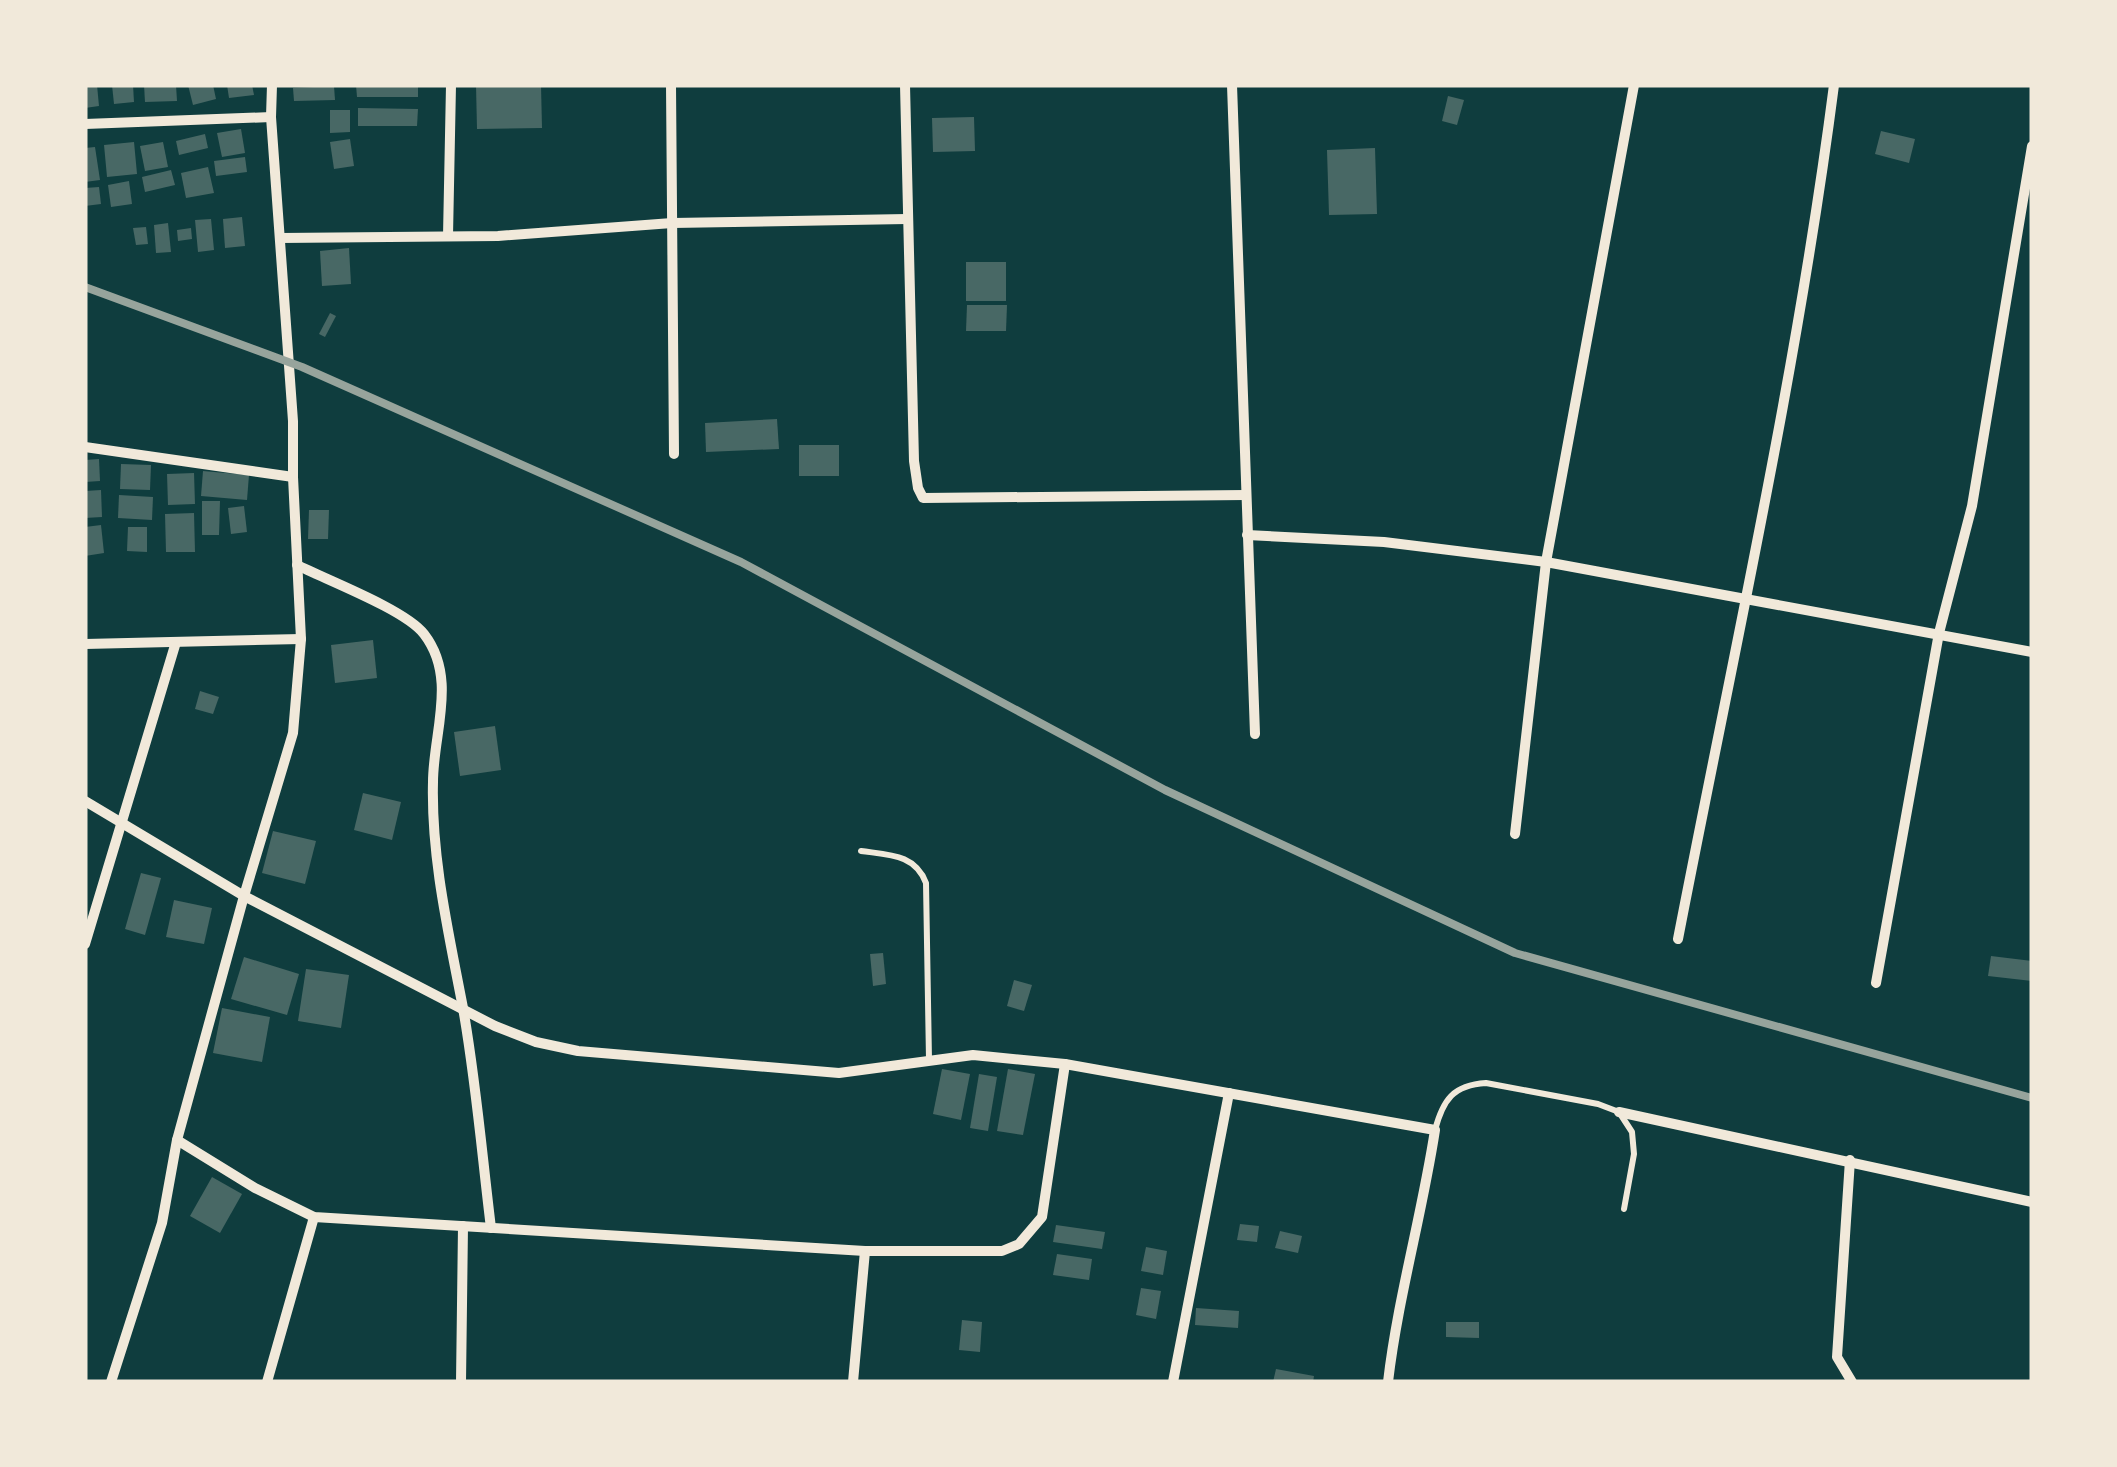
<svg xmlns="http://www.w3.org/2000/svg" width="2117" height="1467" viewBox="0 0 2117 1467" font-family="Ubuntu,sans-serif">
<rect width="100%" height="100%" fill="#0f3d3e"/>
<g fill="#486865">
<polygon points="85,85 97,85 99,106 85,108"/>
<polygon points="112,85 133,85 134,102 114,104"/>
<polygon points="144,85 176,85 177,101 145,102"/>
<polygon points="188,85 213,85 216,99 193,105"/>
<polygon points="227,85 252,85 254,95 229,98"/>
<polygon points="356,85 418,85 418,97 357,97"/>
<polygon points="476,85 541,85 542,128 477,129"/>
<polygon points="334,86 335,100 294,101 293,88"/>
<polygon points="1448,96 1464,100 1457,125 1442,121"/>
<polygon points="358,108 418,109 417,126 358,126"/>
<polygon points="330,110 350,110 350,132 330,133"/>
<polygon points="974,117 975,151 933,152 932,118"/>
<polygon points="241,129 245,153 222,157 217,133"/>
<polygon points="1881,131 1915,139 1909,163 1875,154"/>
<polygon points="205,134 208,148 179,155 176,141"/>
<polygon points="350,139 354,166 334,169 330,142"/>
<polygon points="134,142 137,174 107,177 104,145"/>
<polygon points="163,142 168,167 145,171 140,146"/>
<polygon points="95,147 100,180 85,182 85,148"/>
<polygon points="1375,148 1377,214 1329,215 1327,150"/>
<polygon points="245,157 247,172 216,176 214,161"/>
<polygon points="208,167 214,193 186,198 181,173"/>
<polygon points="171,170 175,185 145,192 142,177"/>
<polygon points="129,181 132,204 111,207 108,185"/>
<polygon points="99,187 101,204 85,206 85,188"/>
<polygon points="242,217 245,246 225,248 223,219"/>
<polygon points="211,219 214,250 198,252 195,220"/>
<polygon points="168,223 171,252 156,253 154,225"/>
<polygon points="146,227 148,244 136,245 133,228"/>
<polygon points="191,228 192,239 178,241 177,230"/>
<polygon points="349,248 351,284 322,286 320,251"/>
<rect x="966" y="262" width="40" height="39"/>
<polygon points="967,305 1007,305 1006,331 966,331"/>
<polygon points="330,313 336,316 325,337 319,334"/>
<polygon points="777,419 779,449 706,452 705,423"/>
<rect x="799" y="445" width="40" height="31"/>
<polygon points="99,459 100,481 85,482 85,460"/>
<polygon points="121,464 151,465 150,490 120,489"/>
<polygon points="203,471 249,475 247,500 201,496"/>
<polygon points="194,473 195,504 168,505 167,474"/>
<polygon points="101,490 102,517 85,518 85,491"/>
<polygon points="119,495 153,497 152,520 118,518"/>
<polygon points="202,501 220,501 219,535 202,535"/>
<polygon points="244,506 247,532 231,534 228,508"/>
<polygon points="309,510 329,510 328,539 308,539"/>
<polygon points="194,513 195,552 166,552 165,514"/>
<polygon points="101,525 104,553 85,556 85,527"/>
<polygon points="128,527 147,527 147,552 127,551"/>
<polygon points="373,640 377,678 335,683 331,645"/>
<polygon points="200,691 219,697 213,714 195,709"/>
<polygon points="495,726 501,770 460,776 454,732"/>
<polygon points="363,793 401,802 392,840 354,830"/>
<polygon points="273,831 316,841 305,884 262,873"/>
<polygon points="141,873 161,878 145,935 125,929"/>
<polygon points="174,900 212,908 204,944 166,937"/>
<polygon points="883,953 886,984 873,986 870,954"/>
<polygon points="1991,956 2032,961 2032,981 1988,976"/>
<polygon points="244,957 299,974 287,1015 231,999"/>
<polygon points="306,969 349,975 341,1028 298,1021"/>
<polygon points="1014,980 1032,985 1024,1011 1007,1006"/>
<polygon points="222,1008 270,1017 262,1062 213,1053"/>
<polygon points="942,1069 970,1074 961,1120 933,1114"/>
<polygon points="1008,1069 1035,1074 1023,1135 997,1131"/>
<polygon points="979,1074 997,1077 988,1131 970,1128"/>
<polygon points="212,1177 242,1194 220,1233 190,1216"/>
<polygon points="1240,1224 1259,1226 1257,1242 1237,1240"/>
<polygon points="1056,1225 1105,1232 1102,1249 1053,1242"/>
<polygon points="1280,1231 1302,1236 1298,1253 1275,1248"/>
<polygon points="1146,1247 1167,1251 1163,1275 1141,1271"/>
<polygon points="1057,1254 1092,1259 1089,1280 1053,1275"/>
<polygon points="1141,1288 1161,1291 1156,1319 1136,1315"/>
<polygon points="1196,1308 1239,1311 1238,1328 1195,1325"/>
<polygon points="962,1320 982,1322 980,1352 959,1350"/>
<polygon points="1446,1322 1479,1322 1479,1338 1446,1337"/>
<polygon points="1276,1369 1314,1376 1313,1382 1273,1382"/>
</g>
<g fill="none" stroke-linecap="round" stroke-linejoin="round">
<g stroke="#f1e9da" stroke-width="6">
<path d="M861,851c28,4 54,3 65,32l3,177"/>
<path d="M1435,1130c8,-30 18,-45 51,-47l112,21 21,8 13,20 2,22 -10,55"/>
</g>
<g stroke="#f1e9da" stroke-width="10">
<polyline points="671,85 674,454"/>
<polyline points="905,85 914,461 918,488 923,498 1246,495"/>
<polyline points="1232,85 1255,734"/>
<polyline points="85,124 271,117"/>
<polyline points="448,236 451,85"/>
<polyline points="280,238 498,236 672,223 907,219"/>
<polyline points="85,447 293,477"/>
<polyline points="1247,535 1384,542 1546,562 2032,652"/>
<path d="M297,565c30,15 109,45 127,69 34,44 9,99 9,148 -2,76 16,152 30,226 13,73 19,147 28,220"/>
<polyline points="85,644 301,639"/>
<path d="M85,801l159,95 251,130 41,16 42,9 261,22 134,-18 92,9 370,66c-13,85 -37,167 -47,252"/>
<polyline points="1515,834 1546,562 1634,85"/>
<path d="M1678,939c55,-284 119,-567 156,-854"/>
<polyline points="85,944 176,642"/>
<polyline points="1876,983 1939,633 1972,506 2032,146"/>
<polyline points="1619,1112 2032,1202"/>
<polyline points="177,1140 255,1188 314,1217 865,1251 1002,1251 1019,1244 1042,1217 1065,1064"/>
<polyline points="1850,1160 1837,1357 1852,1382"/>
<polyline points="111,1382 162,1223 177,1140 244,896 293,733 301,639 293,477 293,421 271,117 272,85"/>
<polyline points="267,1382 314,1217"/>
<polyline points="461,1382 463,1226"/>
<polyline points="853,1382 865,1251"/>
<polyline points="1173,1382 1229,1093"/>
</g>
<polyline stroke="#97a49c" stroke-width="8" points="85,287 302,367 741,562 1165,790 1515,953 2032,1098"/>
</g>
<rect width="2117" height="1467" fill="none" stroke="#f1e9da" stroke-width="175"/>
</svg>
